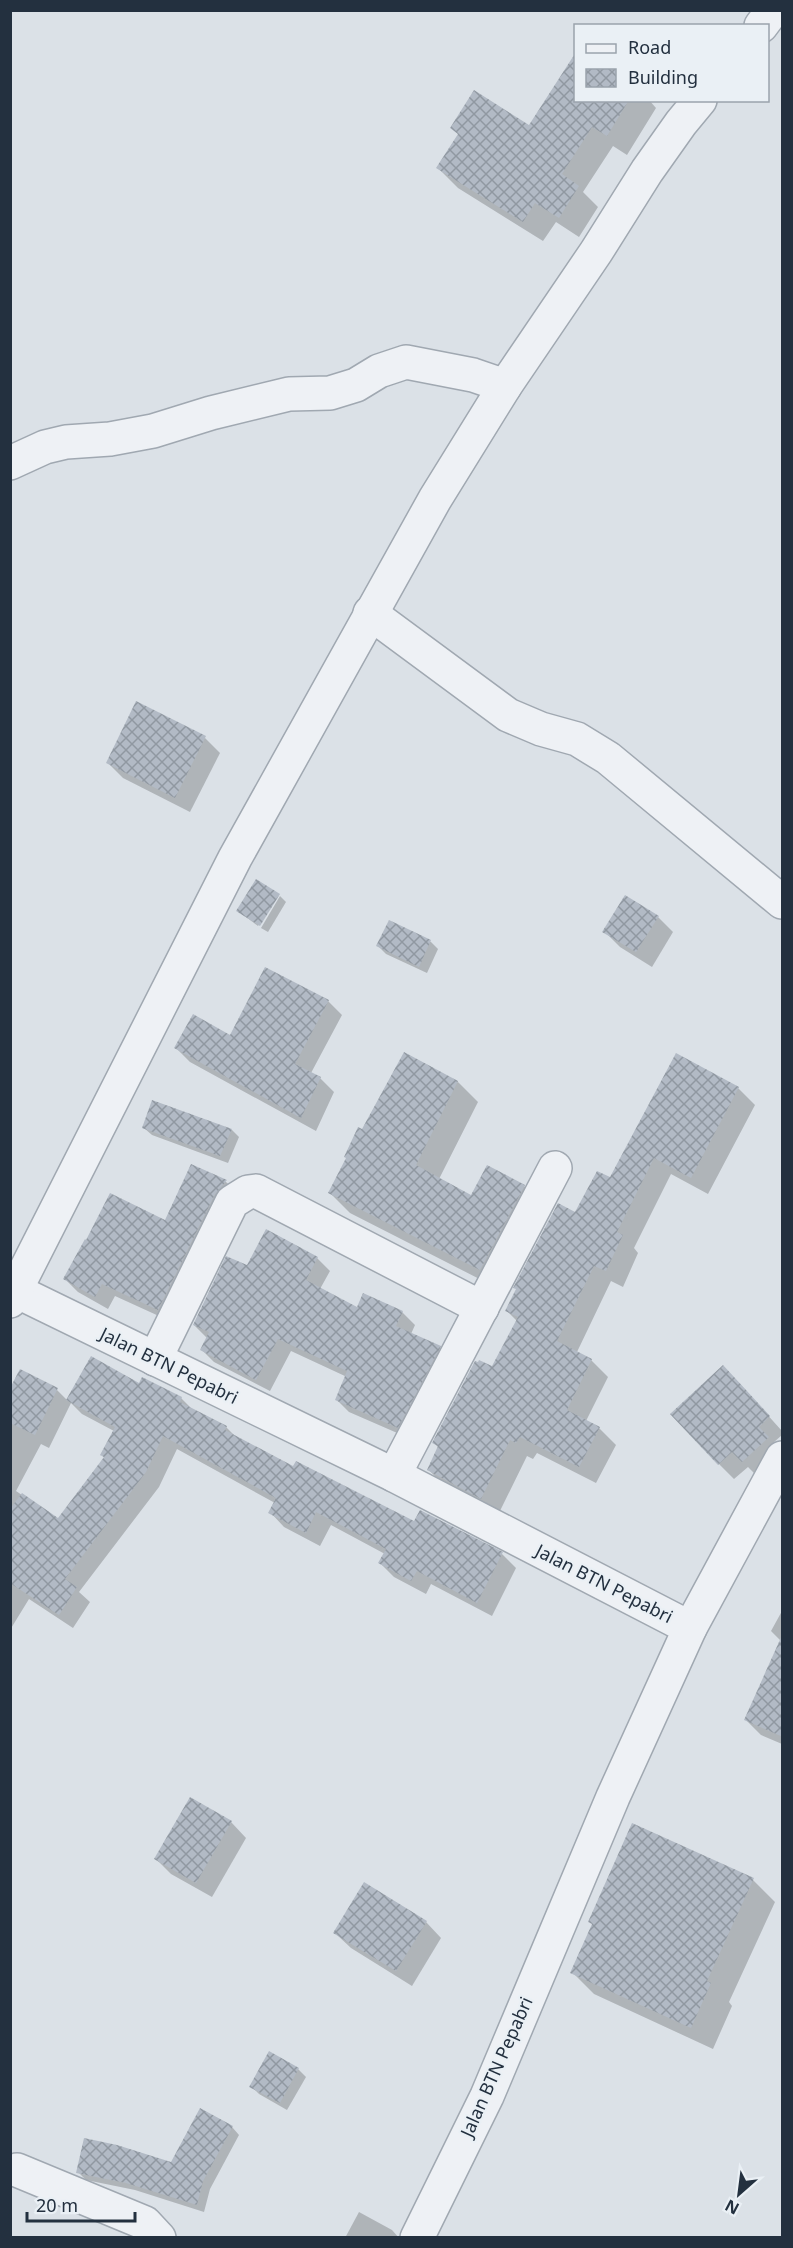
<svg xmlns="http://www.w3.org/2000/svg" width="793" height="2248" viewBox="0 0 793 2248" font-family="'Noto Sans',sans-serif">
<defs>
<pattern id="building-cross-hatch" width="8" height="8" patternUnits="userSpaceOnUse" patternTransform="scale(1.5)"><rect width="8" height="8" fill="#b2bac5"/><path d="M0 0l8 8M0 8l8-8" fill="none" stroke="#9098a1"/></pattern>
</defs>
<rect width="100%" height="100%" fill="#dbe1e7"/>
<g fill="#0003" fill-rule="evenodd">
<polygon points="576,100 649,100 656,108 627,155 613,146 583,192 598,207 579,237 556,222 543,241 458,188 438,168 459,135 452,128 530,128"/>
<polygon points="205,738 220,753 190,812 123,778 108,763"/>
<polygon points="277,894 258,926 238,911"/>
<polygon points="280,896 286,902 268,932 261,928"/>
<polygon points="658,917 673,932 652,967 620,947 604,931"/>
<polygon points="390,922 431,942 438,949 427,973 386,954 378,946"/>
<polygon points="328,1001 342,1015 311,1073 320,1078 334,1092 316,1131 190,1062 176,1048 231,1037"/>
<polygon points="676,1055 738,1088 755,1105 708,1194 671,1174 634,1248 638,1253 623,1287 611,1281 577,1352 591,1360 608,1377 586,1421 599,1428 616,1445 596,1483 537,1453 533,1459 527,1456 498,1515 445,1487 429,1470 439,1448 434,1443 492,1368 517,1321 507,1311 576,1214 610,1179"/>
<polygon points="458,1082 478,1102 439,1179 471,1197 524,1186 544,1207 501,1290 350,1213 330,1193 363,1131"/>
<polygon points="144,1128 232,1130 239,1137 228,1163 152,1135"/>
<polygon points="192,1166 226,1182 239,1194 172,1322 115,1296 108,1309 78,1292 64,1278 166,1222"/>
<polygon points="317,1258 330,1271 320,1289 358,1309 402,1312 415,1325 411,1334 440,1347 452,1360 411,1439 349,1412 336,1399 347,1377 291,1351 270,1391 214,1362 201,1349 207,1338 194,1325 247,1267"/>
<path d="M143,1379l38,19 12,12 33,17 10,10 58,31 121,55 87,31 14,14 -24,48 -61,-32 -5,10 -32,-17 -14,-14 5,-9 -54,-29 -11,21 -36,-19 -14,-15 5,-9 -98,-54 -18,38 -80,105 11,10 -17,26 -44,-29 -19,31v-240h47l11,11 72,-16zM71,1403l11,11 32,17 -12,24 3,3 -46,62 -43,-29 25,-47 8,4z"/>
<polygon points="738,1382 782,1431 782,1435 773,1443 782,1453 758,1477 748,1467 734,1479 719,1464"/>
<polygon points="782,1611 782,1744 761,1735 746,1720 781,1641 771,1631"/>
<polygon points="231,1822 246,1838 212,1897 171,1874 156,1859"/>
<polygon points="753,1880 775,1902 729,2002 732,2006 713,2049 594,1994 572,1972"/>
<polygon points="426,1922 441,1938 412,1986 351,1948 335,1933"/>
<polygon points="298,2069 306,2077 287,2110 259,2094 251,2086"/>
<polygon points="232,2127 239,2135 210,2189 204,2212 135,2190 86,2180 78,2172 172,2164"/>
<polygon points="359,2212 392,2230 399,2238 345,2238"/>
</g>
<g fill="url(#building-cross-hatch)">
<polygon points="576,52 576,100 629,100 607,136 592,127 562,174 579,186 559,218 535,203 523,222 436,168 458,134 450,128 474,90 529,125"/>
<polygon points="136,701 206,736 175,798 106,763"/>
<polygon points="256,879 280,894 260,926 236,911"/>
<polygon points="625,895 659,916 636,952 602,932"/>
<polygon points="389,920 431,940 419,967 376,946"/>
<polygon points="265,967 329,1000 295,1064 321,1077 301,1118 174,1048 193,1014 230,1035"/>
<polygon points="404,1052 458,1081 416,1165 471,1195 487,1165 525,1185 480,1270 328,1193 346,1158 344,1157 358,1127 362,1129"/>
<polygon points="676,1053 739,1087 691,1178 654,1158 617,1232 623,1235 606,1271 594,1266 557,1341 592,1359 567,1410 600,1427 579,1467 520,1437 516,1443 510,1440 481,1499 427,1470 438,1446 432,1443 475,1361 478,1362 479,1360 492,1366 518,1317 505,1311 516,1289 513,1288 558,1203 575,1212 597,1171 610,1177"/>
<polygon points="152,1100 232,1129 220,1156 142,1128"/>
<polygon points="191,1164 227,1180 215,1194 158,1310 102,1284 95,1297 63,1279 85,1239 86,1240 110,1193 165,1220"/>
<polygon points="266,1229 318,1257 306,1280 357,1307 363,1293 403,1311 396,1326 441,1346 398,1428 335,1400 347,1371 278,1339 256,1380 200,1350 209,1332 193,1325 226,1256 247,1265"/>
<polygon points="91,1356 139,1383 142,1377 182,1397 180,1402 227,1426 225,1430 293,1466 296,1461 414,1521 420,1510 503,1552 477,1603 417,1571 411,1581 378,1563 386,1549 316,1512 306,1533 268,1513 276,1498 163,1436 146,1472 65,1579 77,1587 59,1615 10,1583 10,1509 22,1493 58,1518 104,1457 100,1455 115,1427 66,1400"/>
<polygon points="723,1365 770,1416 759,1427 769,1437 742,1462 732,1452 718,1465 670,1414"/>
<polygon points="20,1369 58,1388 35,1435 10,1423 10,1388"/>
<polygon points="783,1633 783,1737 744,1720"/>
<polygon points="190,1797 232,1821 196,1883 154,1859"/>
<polygon points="632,1823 754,1878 707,1981 711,1983 691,2028 570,1973 592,1924 588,1922"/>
<polygon points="364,1882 427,1921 396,1971 333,1933"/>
<polygon points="269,2051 299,2068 280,2103 249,2087"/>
<polygon points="200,2108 233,2126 203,2181 197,2205 126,2183 76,2173 84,2138 117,2145 171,2162"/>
</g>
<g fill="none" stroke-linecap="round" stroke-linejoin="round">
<g stroke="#a0a8b1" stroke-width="36">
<g id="minor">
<polyline points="761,26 773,10"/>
<polyline points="10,463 45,447 66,442 110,439 153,431 211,413 289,394 330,393 356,385 379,371 406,362 473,375 505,386"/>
<polyline points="370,613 508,715 541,729 577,739 608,758 782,902"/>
<polyline points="10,1288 394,1475 690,1628 613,1797 487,2096 417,2238"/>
<polyline points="10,1301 235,858 435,499 505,386 596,252 647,171 681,123 700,100"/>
<polyline points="155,1359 232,1202 248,1192 256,1191 482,1308"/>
<polyline points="394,1475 555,1168"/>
<polyline points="690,1628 782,1458"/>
<polyline points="17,2170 145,2223 159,2238"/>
</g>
</g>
<use href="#minor" stroke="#eef1f5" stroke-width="33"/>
</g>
<g text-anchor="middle" stroke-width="4.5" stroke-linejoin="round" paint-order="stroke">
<g font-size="18" fill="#23303f" stroke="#eaf0f5">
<text transform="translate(169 1366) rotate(26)" y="6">Jalan BTN Pepabri</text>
<text transform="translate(604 1584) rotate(27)" y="6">Jalan BTN Pepabri</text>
<text transform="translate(497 2067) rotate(-66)" y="6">Jalan BTN Pepabri</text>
</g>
</g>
<rect width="793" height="2248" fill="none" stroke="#23303f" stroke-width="24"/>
<rect x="574" y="24" width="195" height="78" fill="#eaf0f5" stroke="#9aa3ac" stroke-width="1.5"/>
<rect x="586" y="44" width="30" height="9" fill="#eef1f5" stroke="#9aa3ac" stroke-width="1.5"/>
<text x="628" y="54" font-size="18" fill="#23303f">Road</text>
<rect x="586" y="69" width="30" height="18" fill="url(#building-cross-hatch)" stroke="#9aa3ac" stroke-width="1.5"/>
<text x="628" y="84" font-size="18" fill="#23303f">Building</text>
<g transform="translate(739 2194) rotate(208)" stroke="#eaf0f5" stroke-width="4.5" paint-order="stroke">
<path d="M0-4.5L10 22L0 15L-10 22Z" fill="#23303f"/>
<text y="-9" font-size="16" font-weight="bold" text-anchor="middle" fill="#23303f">N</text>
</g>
<path d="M27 2212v9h108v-9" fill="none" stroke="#23303f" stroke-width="3"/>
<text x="36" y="2212" font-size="18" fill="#23303f" stroke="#eaf0f5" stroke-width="4.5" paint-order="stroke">20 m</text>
</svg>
